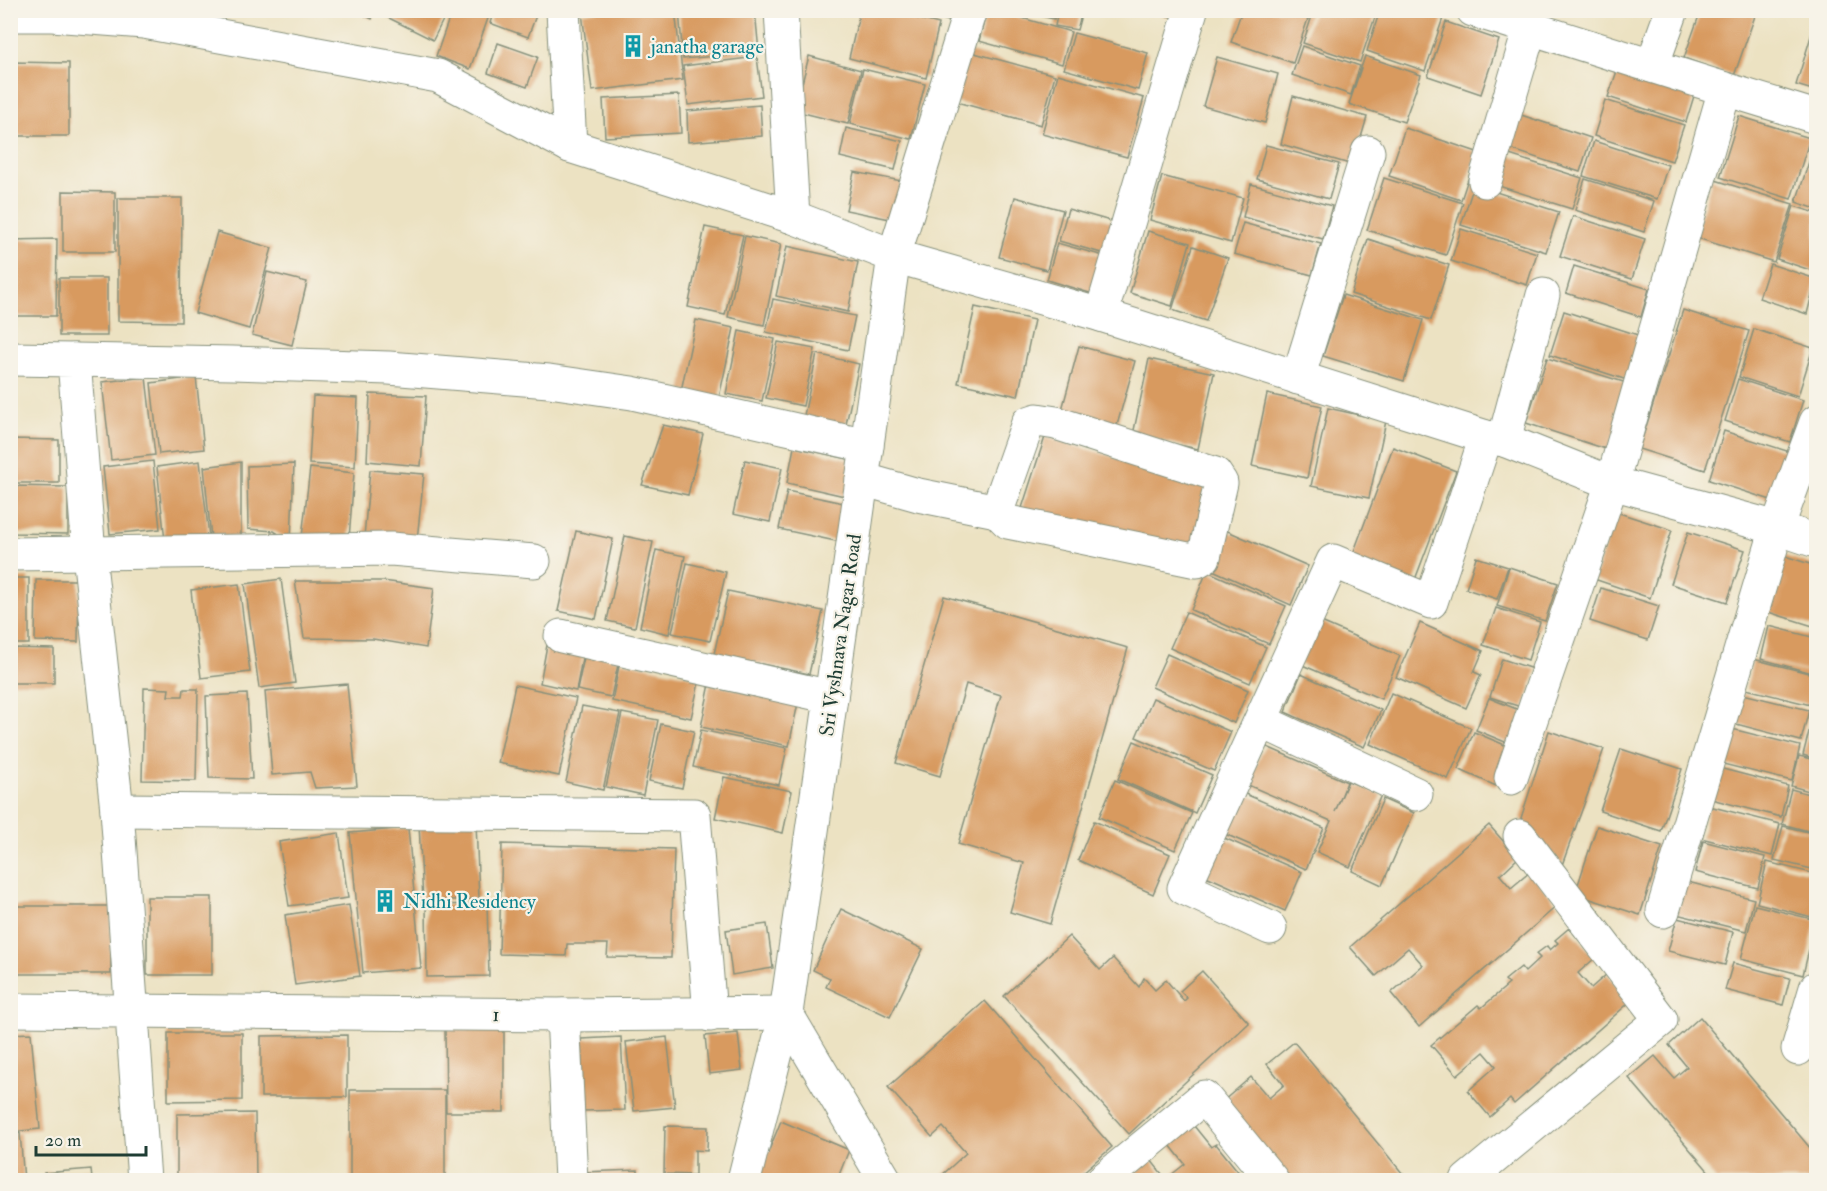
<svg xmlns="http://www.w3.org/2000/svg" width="1827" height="1191" viewBox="0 0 1827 1191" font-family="'IM FELL Double Pica',serif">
<rect width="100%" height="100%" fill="#f7f3e8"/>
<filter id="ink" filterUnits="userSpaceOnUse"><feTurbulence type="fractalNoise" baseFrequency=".0167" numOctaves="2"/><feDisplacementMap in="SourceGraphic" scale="12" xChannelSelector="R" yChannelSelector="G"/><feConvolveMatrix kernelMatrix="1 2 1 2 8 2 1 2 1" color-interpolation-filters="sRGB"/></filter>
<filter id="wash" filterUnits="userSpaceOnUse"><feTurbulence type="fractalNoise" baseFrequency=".008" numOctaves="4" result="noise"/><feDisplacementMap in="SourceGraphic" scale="24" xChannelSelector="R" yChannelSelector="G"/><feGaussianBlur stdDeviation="1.35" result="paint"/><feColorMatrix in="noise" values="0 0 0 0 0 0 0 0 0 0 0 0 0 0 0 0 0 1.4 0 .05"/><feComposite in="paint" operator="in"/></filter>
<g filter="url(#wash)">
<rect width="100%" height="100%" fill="#ece2c2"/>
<g id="blocks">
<g fill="#d89a5f">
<polygon points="354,10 375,10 372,19"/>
<polygon points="380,10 448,10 433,40 379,13"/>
<polygon points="452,10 491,10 470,69 436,56"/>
<polygon points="494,10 538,10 528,37 490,23"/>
<polygon points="601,10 675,10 683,80 592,91 582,13"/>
<polygon points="679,10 755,10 759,52 683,59"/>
<polygon points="860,10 884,10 939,24 926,78 849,58"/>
<polygon points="911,10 952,10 949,21"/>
<polygon points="987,10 994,10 1071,32 1062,64 979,41"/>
<polygon points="1016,10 1056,10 1054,19"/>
<polygon points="1058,10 1081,15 1077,30 1055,26"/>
<polygon points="1156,10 1181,10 1179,18 1156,14"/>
<polygon points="1242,10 1311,10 1293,63 1231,42"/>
<polygon points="1314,10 1365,10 1376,14 1360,62 1303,43"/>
<polygon points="1380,10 1422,10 1443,18 1425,71 1367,51"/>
<polygon points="1701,10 1739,10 1755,16 1734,76 1684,58"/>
<polygon points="1816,20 1816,91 1796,85"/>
<polygon points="1446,22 1499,40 1481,94 1428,76"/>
<polygon points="1074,33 1148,53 1138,90 1064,69"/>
<polygon points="498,43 538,57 527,87 488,73"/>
<polygon points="1302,46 1360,66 1351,95 1292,75"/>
<polygon points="967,51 1055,75 1041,125 953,101"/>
<polygon points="809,56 861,70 848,124 795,111"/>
<polygon points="1365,56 1421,75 1404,122 1349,104"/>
<polygon points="757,57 762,96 688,105 683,66"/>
<polygon points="1217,57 1278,74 1265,123 1203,106"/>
<polygon points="10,62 69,63 69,136 10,136"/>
<polygon points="863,69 925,84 911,139 850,124"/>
<polygon points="1617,71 1694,96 1686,122 1608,97"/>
<polygon points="1058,74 1144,98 1127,157 1042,134"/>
<polygon points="679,95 681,133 605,137 603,99"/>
<polygon points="1293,96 1367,117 1353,165 1281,144"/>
<polygon points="1605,100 1684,125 1672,161 1594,136"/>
<polygon points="760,105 762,136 688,142 687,111"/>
<polygon points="1512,112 1591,138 1580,172 1501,146"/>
<polygon points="1739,116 1810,138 1791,199 1720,177"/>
<polygon points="846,128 902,141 895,170 840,157"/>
<polygon points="1405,128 1477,152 1461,200 1389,176"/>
<polygon points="1816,140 1816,209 1796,202"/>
<polygon points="1594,141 1668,165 1657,199 1583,176"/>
<polygon points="1266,145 1339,164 1329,199 1257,179"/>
<polygon points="1497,151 1582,178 1572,209 1486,182"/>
<polygon points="854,172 902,181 895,220 846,210"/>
<polygon points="1162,176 1243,198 1231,243 1150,220"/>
<polygon points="1384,178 1463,203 1446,255 1367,230"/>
<polygon points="1585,179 1654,201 1644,232 1575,210"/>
<polygon points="1712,179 1793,204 1774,262 1694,237"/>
<polygon points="1251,184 1332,206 1323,239 1243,217"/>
<polygon points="1474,185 1559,212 1546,252 1461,225"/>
<polygon points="63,191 115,192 115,252 63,252"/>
<polygon points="1015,197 1063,210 1047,270 999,257"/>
<polygon points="118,198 182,198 181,322 118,321"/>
<polygon points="1794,206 1816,213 1816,272 1777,259"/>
<polygon points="1068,209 1114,222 1105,254 1059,241"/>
<polygon points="1573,216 1645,239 1632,279 1560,256"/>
<polygon points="1243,223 1321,244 1312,275 1234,254"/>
<polygon points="705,227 743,235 725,315 688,307"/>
<polygon points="1461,229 1537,253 1527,285 1451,261"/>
<polygon points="1148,231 1190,243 1172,306 1130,293"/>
<polygon points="217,232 272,248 249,329 195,313"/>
<polygon points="745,236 781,244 764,325 728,317"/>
<polygon points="57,239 56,316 10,316 10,240"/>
<polygon points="1368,239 1449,265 1431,320 1351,294"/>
<polygon points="1057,243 1104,256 1093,294 1047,280"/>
<polygon points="787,246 858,262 848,312 776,296"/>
<polygon points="1193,246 1228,258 1206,321 1172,310"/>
<polygon points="1770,264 1816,279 1807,314 1759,298"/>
<polygon points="1574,266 1649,289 1641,317 1566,293"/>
<polygon points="267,272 307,282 292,345 252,335"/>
<rect x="59" y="278" width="48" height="58"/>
<polygon points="1343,295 1423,320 1404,381 1323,356"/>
<polygon points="773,299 855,316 848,350 766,332"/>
<polygon points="975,307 1034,320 1018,396 958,383"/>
<polygon points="1683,310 1749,331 1705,470 1639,449"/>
<polygon points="1564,311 1641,336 1627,380 1550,355"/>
<polygon points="696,320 734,328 719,398 681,391"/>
<polygon points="1754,329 1813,348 1798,396 1739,377"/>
<polygon points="739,331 775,339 762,401 726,394"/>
<polygon points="778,342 815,349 803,406 766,398"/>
<polygon points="1079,346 1135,361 1114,436 1059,421"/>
<polygon points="817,354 859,364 845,429 803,420"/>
<polygon points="1547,358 1630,384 1609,450 1526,423"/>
<polygon points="1149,359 1214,373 1198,449 1133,435"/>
<polygon points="146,377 155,455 111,460 102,382"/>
<polygon points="196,377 204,449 159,454 151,383"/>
<polygon points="1738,379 1803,400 1790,442 1725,421"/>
<polygon points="370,394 426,396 421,466 367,461"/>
<polygon points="1267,394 1322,406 1307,478 1252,466"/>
<polygon points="313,396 358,398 355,467 309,464"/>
<polygon points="1328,408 1386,421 1369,498 1311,486"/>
<polygon points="663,425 703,434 688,495 642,485"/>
<polygon points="1724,431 1790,452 1774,501 1709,480"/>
<polygon points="1045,437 1212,486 1201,555 1022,508"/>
<polygon points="10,439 59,440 59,483 10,483"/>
<polygon points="794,447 857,461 849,497 787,483"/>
<polygon points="1393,447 1456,471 1413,585 1350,562"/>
<polygon points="745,460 782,468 770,522 733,514"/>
<polygon points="153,461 160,529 110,534 103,467"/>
<polygon points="200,461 209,536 165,541 157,467"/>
<polygon points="241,462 241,537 211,538 204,467"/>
<polygon points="294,464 291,542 274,531 248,529 247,466"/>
<polygon points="310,468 354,473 349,539 302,537"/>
<polygon points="370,470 424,474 417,540 364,537"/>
<polygon points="10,486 68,487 68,534 10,533"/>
<polygon points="787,491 853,505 845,543 779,529"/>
<polygon points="1616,512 1672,530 1650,598 1594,579"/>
<polygon points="1223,529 1308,566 1291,605 1206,567"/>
<polygon points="576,531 613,539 596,619 558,611"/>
<polygon points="1688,532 1745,550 1727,602 1671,584"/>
<polygon points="625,536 653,542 635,627 607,621"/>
<polygon points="656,550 685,556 669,634 640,627"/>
<polygon points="1782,555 1816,566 1816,627 1765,611"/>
<polygon points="1476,557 1508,567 1497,599 1466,589"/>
<polygon points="687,563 726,572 710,641 672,633"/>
<polygon points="1509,567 1558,583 1545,621 1497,606"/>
<polygon points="1207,571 1286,606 1269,644 1191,610"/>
<rect x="10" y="578" width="19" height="66"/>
<polygon points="281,579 295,683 259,688 245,584"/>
<polygon points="36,580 79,580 78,642 35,641"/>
<polygon points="295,581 383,581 434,588 426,648 373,639 304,638"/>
<polygon points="239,584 250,672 201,678 191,590"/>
<polygon points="1601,588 1659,606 1648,640 1590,621"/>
<polygon points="728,591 823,611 809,674 714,654"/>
<polygon points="944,596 1128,648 1050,924 1010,912 1024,863 958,844 1001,695 966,684 940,776 896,763"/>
<polygon points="1496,608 1540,622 1528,660 1483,645"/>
<polygon points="1186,612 1266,647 1250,683 1170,648"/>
<polygon points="1319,621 1400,656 1381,699 1300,664"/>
<polygon points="1420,623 1483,651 1474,672 1481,675 1466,708 1396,677"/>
<polygon points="1769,626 1816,638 1816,674 1761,659"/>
<polygon points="547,645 583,653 576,691 540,683"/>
<polygon points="10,648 54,649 54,683 10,683"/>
<polygon points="585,653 619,660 611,697 577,690"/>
<polygon points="1167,654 1248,690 1234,723 1152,687"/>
<polygon points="1502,659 1536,670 1524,708 1490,697"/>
<polygon points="1753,659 1816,675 1816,700 1815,706 1746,689"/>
<polygon points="620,661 700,678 691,718 612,701"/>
<polygon points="1301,674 1381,710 1364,747 1285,712"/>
<polygon points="347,684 357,786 315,788 310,772 272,775 265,691"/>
<polygon points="710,684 798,703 789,746 701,727"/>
<polygon points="515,685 576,698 559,776 498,763"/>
<polygon points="144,688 169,689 168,696 183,696 184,689 198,689 196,781 142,780"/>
<polygon points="1391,693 1471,728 1448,779 1370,744"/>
<polygon points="247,694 252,779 209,778 206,696"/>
<polygon points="1743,694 1809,710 1801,741 1736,724"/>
<polygon points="1153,698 1231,732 1214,771 1136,737"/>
<polygon points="1489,698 1524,712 1510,744 1476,730"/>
<polygon points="582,706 620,713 603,790 566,782"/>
<polygon points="622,713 658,720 643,795 606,787"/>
<polygon points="1813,716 1816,717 1816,759 1803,755"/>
<polygon points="661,724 694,731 682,788 649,781"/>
<polygon points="1732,729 1800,746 1792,781 1723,764"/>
<polygon points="701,730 787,748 779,785 693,767"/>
<polygon points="1549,731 1604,749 1562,865 1521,818"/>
<polygon points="1474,732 1512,748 1496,786 1458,769"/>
<polygon points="1134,741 1212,775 1195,813 1118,779"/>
<polygon points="1265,746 1347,782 1335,812 1348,781 1381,795 1350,867 1317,852 1331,821 1248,785"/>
<polygon points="1621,749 1682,769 1661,831 1600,811"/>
<polygon points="1799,756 1816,760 1816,793 1791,786"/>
<polygon points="1719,768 1788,786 1781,817 1711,799"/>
<polygon points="724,777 792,791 783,833 715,818"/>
<polygon points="1115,780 1192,813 1175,850 1099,817"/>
<polygon points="1791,789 1816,796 1816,833 1782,824"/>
<polygon points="1243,793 1324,828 1306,869 1225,834"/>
<polygon points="1383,799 1414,813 1382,885 1352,871"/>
<polygon points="1709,806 1780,824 1772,856 1701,838"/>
<polygon points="1094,821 1170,854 1153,894 1078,860"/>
<polygon points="476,822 479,899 423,901 419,824"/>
<polygon points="1489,825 1518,858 1500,875 1511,888 1530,872 1558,905 1419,1027 1391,993 1423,965 1408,948 1376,976 1350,947"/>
<polygon points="1597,826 1662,847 1640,915 1575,894"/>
<polygon points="1783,826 1816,834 1816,870 1774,860"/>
<polygon points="408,828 421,968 363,973 350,833"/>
<polygon points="339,833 348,898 289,906 279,842"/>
<polygon points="1222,837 1302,872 1285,911 1206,876"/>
<polygon points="1703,841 1765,857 1758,888 1695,872"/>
<polygon points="502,844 674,849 671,958 607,957 608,944 567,944 566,956 499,954"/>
<polygon points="1767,862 1816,874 1816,918 1757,903"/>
<polygon points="1684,881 1754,899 1746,931 1676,914"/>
<rect x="147" y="897" width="65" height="78"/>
<polygon points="487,904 489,976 427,977 426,905"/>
<polygon points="349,905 360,976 295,985 285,915"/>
<polygon points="1755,905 1816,920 1803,975 1741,959"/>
<rect x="10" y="906" width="101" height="68"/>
<polygon points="841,909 923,949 890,1017 826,987 830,978 813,970"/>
<polygon points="1677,918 1733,932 1725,965 1668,951"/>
<polygon points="767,924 773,968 732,975 726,930"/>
<polygon points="1569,928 1595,958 1578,973 1591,988 1607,974 1631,1001 1514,1104 1510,1099 1490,1117 1468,1091 1496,1066 1484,1052 1457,1075 1431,1045 1478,1005 1481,1008 1509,984 1505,980 1521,967 1525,972 1540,958 1536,954 1547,946 1550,950 1558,943 1555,940"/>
<polygon points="1069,936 1100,970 1113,958 1139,987 1144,978 1155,990 1166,980 1184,1001 1187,998 1180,991 1202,971 1249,1023 1129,1134 1004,996"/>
<polygon points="1733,963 1790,978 1783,1005 1725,990"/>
<polygon points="985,1001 1112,1147 1074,1180 943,1180 940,1177 966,1153 943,1127 932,1137 888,1087"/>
<polygon points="1700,1017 1816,1155 1816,1180 1716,1180 1629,1078 1655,1056 1674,1078 1687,1067 1669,1045"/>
<polygon points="445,1029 504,1029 504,1112 446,1112"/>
<polygon points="31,1033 40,1129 10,1132 10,1034"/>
<polygon points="168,1033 242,1033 242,1100 168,1101"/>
<polygon points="738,1033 742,1070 709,1074 705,1036"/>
<polygon points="347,1035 347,1097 261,1097 261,1036"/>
<polygon points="621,1037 625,1110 584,1111 581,1039"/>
<polygon points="667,1037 675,1107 634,1111 626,1042"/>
<polygon points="1294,1042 1408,1180 1289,1180 1223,1101 1251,1077 1269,1098 1284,1085 1267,1064"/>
<rect x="350" y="1090" width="95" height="90"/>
<polygon points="255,1113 256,1179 177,1180 177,1114"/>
<polygon points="781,1121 849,1150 837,1180 768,1180 758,1177"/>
<polygon points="665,1126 708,1127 707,1151 695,1150 695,1175 664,1174"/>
<polygon points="1194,1126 1211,1147 1216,1144 1245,1180 1127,1180 1151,1160 1166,1179 1185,1164 1170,1145"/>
<polygon points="20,1133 24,1180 10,1180 10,1134"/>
<polygon points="91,1169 92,1180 44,1180 44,1173"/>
<polygon points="638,1170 638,1180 583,1180 582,1172"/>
</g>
</g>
</g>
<g filter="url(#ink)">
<use href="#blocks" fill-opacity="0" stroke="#86907b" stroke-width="1.5"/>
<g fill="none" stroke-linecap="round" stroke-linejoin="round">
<g stroke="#86907b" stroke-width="35">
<g id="minor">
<polyline points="563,10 570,146"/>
<polyline points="781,10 793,217"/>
<polyline points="1473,10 1725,89 1612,483 1511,778"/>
<polyline points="10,15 52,15 144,22 438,76 570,146 793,217 894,256 1101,315 1486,437 1504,440 1612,483 1777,528 1816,541"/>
<polyline points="1652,66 1672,10"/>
<polyline points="1725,89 1816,117"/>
<polyline points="1485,181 1530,28"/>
<polyline points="1101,315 1191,10"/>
<polyline points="10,359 74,360 89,554 117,810 144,1180"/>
<polyline points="74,360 233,363 389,368 549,381 632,393 867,446"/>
<polyline points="1298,378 1368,152"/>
<polyline points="1504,440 1543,295"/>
<polyline points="862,479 918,495 997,511 1008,522 1197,561 1204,557 1221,483 1215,474 1056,423 1037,420 1028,423 997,511"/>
<polyline points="10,554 391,549 534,561"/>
<polyline points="561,636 831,697"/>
<polyline points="1261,721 1416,794"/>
<polyline points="117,810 694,815 710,1015"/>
<polyline points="1663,911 1777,528 1816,422"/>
<polyline points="1270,928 1184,888 1333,561 1431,602 1486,437"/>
<polyline points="10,1010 563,1015 786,1013"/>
<polyline points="786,1013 885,1180"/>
<polyline points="563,1015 571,1180"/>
<polyline points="1798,1049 1816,988"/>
<polyline points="744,1180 786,1013 894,256 970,10"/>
<polyline points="1103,1180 1204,1097 1272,1180"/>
<polyline points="1467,1180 1661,1020 1520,836"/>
</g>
</g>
<use href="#minor" stroke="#fff" stroke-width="33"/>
</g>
</g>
<defs>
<g id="building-bare" transform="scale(1.8)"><path d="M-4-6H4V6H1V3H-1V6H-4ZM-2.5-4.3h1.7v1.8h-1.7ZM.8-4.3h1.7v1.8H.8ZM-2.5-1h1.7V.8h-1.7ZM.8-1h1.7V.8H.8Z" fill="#0f9aa8" stroke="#f7f3e8" stroke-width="2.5" paint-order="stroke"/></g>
</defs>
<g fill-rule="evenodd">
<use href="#building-bare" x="633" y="46"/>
<use href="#building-bare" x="385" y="901"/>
</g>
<g text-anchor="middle" stroke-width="4.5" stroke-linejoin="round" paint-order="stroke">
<g font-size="20" fill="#0d838f" stroke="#f7f3e8" text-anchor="start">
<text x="651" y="53">janatha garage</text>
<text x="403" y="908">Nidhi Residency</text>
</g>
<g font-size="20" fill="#1f3d34" stroke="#f7f3e8">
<text transform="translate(840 635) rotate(-82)" y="7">Sri Vyshnava Nagar Road</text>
<text transform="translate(496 1014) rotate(1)" y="7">1</text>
</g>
</g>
<rect width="1827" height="1191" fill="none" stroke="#f7f3e8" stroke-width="36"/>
<path d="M36 1146v9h110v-9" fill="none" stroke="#1f3d34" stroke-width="3"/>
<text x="45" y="1146" font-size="18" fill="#1f3d34" stroke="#f7f3e8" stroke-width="4.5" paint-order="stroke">20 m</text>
</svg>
